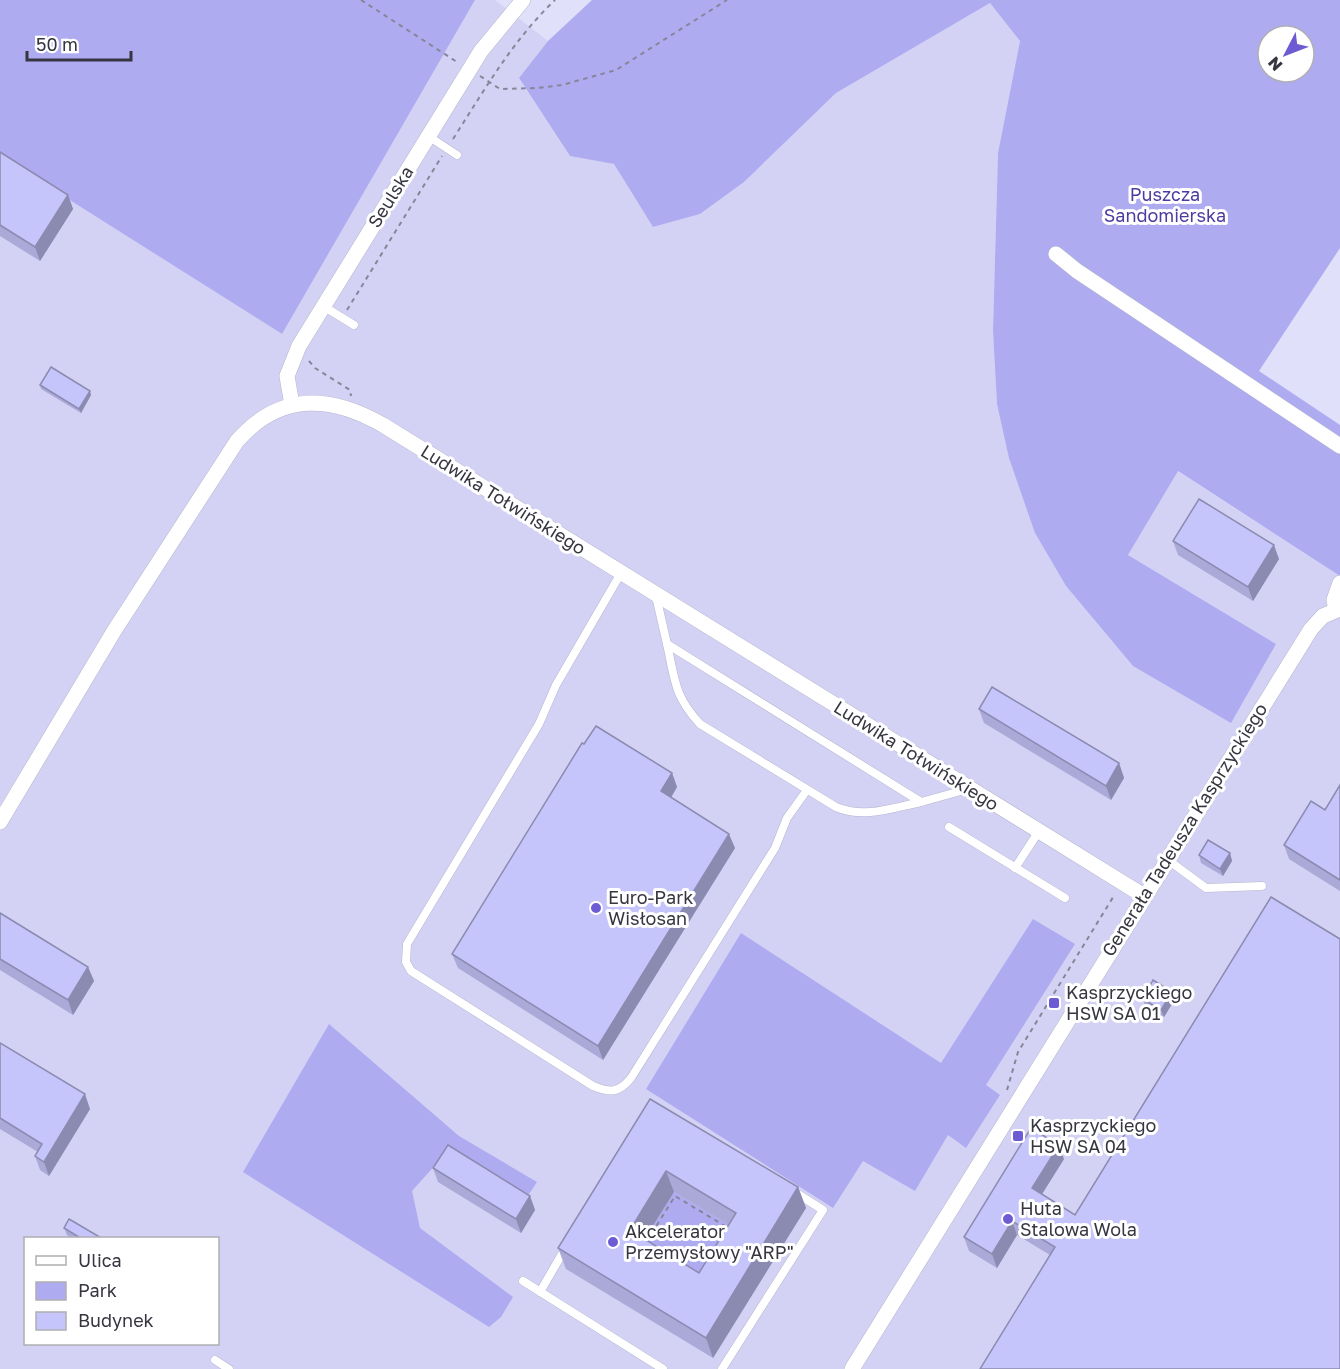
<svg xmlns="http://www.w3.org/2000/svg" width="1340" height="1369" viewBox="0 0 1340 1369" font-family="'Golos Text',sans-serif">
<rect width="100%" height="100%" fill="#e0e0fa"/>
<path fill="#d3d2f4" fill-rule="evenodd" d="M475,0h20l53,41 -29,38 51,77 44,8 39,63 47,-13 44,-32 92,-89 154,-90 30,38 -22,112 -5,178 4,73 38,129 31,53 67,80 143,-22 -148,-89 49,-84 163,105v793h-1340v-1213l282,178zM26,1238h192v106h-192z"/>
<g fill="#aeabf1" fill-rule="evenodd">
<polygon points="0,0 475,0 282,334 0,156"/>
<path d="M592,0h748v248l-81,123 81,54v151l-162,-105 -50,84 148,89 -45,79 -98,-57 -67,-80 -31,-53 -26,-75 -12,-54 -4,-73 5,-178 22,-112 -30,-38 -154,90 -92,89 -44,32 -47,13 -39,-63 -44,-8 -51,-78 29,-37zM1268,36h36v36h-36z"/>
<polygon points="1033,919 1075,944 986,1085 1000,1095 966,1148 948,1135 915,1191 863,1161 833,1208 646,1089 741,933 941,1063"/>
<polygon points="329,1024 459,1136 537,1182 523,1203 446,1153 412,1191 420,1228 513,1297 501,1317 489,1327 243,1172"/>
<polygon points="674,1192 744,1234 707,1293 637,1251"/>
</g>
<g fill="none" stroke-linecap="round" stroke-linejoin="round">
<g stroke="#b5b5ce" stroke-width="9">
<g id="lane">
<polyline points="428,136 457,155"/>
<polyline points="323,306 354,325"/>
<path d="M621,573l-65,112 -17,39 -132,220 -1,18 5,9 182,115c17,7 26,7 38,-8l144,-230 12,-30 20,-28"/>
<polyline points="656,596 667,644 921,802 968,789"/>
<path d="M667,644c8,36 7,52 33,80l136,83c28,12 56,1 85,-5"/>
<polyline points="949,827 1065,898"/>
<polyline points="1168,860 1206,888 1262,886"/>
<polyline points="1015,868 1039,831"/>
<polyline points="523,1281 663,1369"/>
<polyline points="540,1292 566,1247"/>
<polyline points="215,1360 229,1369"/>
<polyline points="722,1369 823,1210 793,1191"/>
</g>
</g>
<g stroke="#b5b5ce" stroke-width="16">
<g id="street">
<polyline points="1056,254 1077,271 1340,446"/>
<polyline points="292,405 287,376 299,346 481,51 523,0"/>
<polyline points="1336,610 1334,600 1340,583"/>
<path d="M0,822l114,-191 123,-190c43,-49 94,-46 146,-16l761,471"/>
<polyline points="852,1369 1311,629 1323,616 1340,609"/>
</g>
</g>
<g stroke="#868698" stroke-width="2" stroke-dasharray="4.5 4.5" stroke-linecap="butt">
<polyline points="361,0 457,62"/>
<polyline points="480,76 500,89 538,88 562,85 616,70 727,0"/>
<path d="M453,139c32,-50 60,-99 102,-139"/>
<polyline points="347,310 442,156"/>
<polyline points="309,361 315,368 350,390 351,396"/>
<polyline points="1007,1090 1018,1052 1115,894"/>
<polyline points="647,1241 675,1196 730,1229"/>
</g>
<use href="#lane" stroke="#fff" stroke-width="8"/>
<use href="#street" stroke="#fff" stroke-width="15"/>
</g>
<g fill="#aaa9d8" fill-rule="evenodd">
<polygon points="0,152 68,195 73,209 40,261 0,236"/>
<polygon points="40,385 91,395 81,413 41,389"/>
<polygon points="1173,541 1279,559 1253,601 1178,555"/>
<polygon points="979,709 1119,763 1124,778 1111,800 984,723"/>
<polygon points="584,744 672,773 677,787 671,798 735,848 603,1060 458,968 452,954"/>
<polygon points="1340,785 1340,891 1289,859 1284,845 1325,810"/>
<polygon points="1230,853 1232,861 1223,876 1201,863 1199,855"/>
<polygon points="0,913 88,967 94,981 73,1015 0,970"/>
<polygon points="1172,992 1175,999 1164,1017 1145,1006 1143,999"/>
<polygon points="0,1043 90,1109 49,1176 40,1170 35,1156 38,1152 0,1129"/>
<path d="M650,1099l148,88 8,21 -93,150 -147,-89 -8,-21zM674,1192l55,33 -30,48 -54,-34z"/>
<polygon points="1064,1159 1042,1194 1075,1215 1050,1255 1017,1235 997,1268 969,1251 964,1237"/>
<polygon points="433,1168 530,1196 535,1210 521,1233 438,1182"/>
<polygon points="64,1228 103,1239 73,1239 67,1235"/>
</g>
<g fill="#8b8ab0">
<polygon points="68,195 73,209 40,261 35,247"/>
<polygon points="90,391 91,395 81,413 79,409"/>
<polygon points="1274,545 1279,559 1253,601 1248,587"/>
<polygon points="1119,763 1124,778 1111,800 1106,786"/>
<polygon points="672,773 677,787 666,806 661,791"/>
<polygon points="729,834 735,848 603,1060 598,1046"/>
<polygon points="1230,853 1232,861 1223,876 1220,869"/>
<polygon points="88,967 94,981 73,1015 68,1000"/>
<polygon points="1172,992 1175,999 1164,1017 1161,1010"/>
<polygon points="85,1094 90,1109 49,1176 44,1162"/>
<polygon points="1059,1145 1064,1159 1037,1202 1032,1188"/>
<polygon points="666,1171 674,1192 637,1251 630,1230"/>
<polygon points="798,1187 806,1208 713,1358 706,1338"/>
<polygon points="530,1196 535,1210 521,1233 516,1219"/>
<polygon points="1012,1221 1017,1235 997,1268 992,1254"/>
</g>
<g fill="#c6c5fb" stroke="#8b8ab0" stroke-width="1.5" fill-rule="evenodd">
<polygon points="0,152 68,195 35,247 0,225"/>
<polygon points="51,367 90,391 79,409 40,385"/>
<polygon points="1199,499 1274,545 1248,587 1173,541"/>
<polygon points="992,687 1119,763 1106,786 979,709"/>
<polygon points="596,726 672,773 661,791 729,834 598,1046 452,954 582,743 584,744"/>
<polygon points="1340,785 1340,880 1284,845 1311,801 1325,810"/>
<polygon points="1208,840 1230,853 1220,869 1199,855"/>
<polygon points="1271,897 1340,939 1340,1369 980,1369 1055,1247 1012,1221 992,1254 964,1237 1031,1128 1059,1145 1032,1188 1075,1215"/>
<polygon points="0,913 88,967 68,1000 0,959"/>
<polygon points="1153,980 1172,992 1161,1010 1143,999"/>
<polygon points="0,1043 85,1094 44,1162 35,1156 42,1144 0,1118"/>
<path d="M650,1099l148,88 -92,151 -148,-90zM666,1171l70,42 -37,60 -69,-43z"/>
<polygon points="448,1145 530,1196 516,1219 433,1168"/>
<polygon points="69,1219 103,1239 82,1239 64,1228"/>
</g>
<g fill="#6d5bd4" stroke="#fff" stroke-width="2">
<circle cx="596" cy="908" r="6"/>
<rect x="1048" y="997" width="12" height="12" rx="3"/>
<rect x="1012" y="1130" width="12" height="12" rx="3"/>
<circle cx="1008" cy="1219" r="6"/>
<circle cx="613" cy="1242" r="6"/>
</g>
<g text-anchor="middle" stroke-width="6" stroke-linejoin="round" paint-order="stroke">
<g font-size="18" fill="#4d3ba0" stroke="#fff">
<text x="1165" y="201">Puszcza<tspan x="1165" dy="21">Sandomierska</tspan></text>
</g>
<g font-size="18" fill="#363641" stroke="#fff">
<text transform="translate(391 197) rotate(-58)" y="6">Seulska</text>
<text transform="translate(503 500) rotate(32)" y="6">Ludwika Tołwińskiego</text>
<text transform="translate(916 756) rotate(32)" y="6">Ludwika Tołwińskiego</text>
<text transform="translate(1185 830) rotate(-58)" y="6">Generała Tadeusza Kasprzyckiego</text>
</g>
<g font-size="18" fill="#363641" stroke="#fff" text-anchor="start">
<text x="608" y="904">Euro-Park<tspan x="608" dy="21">Wisłosan</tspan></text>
<text x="1066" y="999">Kasprzyckiego<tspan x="1066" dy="21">HSW SA 01</tspan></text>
<text x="1030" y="1132">Kasprzyckiego<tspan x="1030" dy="21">HSW SA 04</tspan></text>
<text x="1020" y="1215">Huta<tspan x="1020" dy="21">Stalowa Wola</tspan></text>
<text x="625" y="1238">Akcelerator<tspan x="625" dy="21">Przemysłowy "ARP"</tspan></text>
</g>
</g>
<rect x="24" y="1237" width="195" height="108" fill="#ffffff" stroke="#afafb3" stroke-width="1.5"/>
<rect x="36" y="1256" width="30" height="9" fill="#ffffff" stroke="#afafb3" stroke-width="1.5"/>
<text x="78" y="1267" font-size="18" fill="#363641">Ulica</text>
<rect x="36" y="1282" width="30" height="18" fill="#aeabf1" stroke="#afafb3" stroke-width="1.5"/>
<text x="78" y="1297" font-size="18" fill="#363641">Park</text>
<rect x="36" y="1312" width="30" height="18" fill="#c6c5fb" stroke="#afafb3" stroke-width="1.5"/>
<text x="78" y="1327" font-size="18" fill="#363641">Budynek</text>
<g transform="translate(1286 54) rotate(228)"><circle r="28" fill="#ffffff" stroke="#afafb3" stroke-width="1.5"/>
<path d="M0-4.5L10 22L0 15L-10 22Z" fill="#6d5bd4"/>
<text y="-9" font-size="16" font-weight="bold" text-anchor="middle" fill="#363641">N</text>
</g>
<path d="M27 51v9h104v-9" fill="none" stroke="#363641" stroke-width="3"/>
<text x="36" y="51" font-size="18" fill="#363641" stroke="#ffffff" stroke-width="4.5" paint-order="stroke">50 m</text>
</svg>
